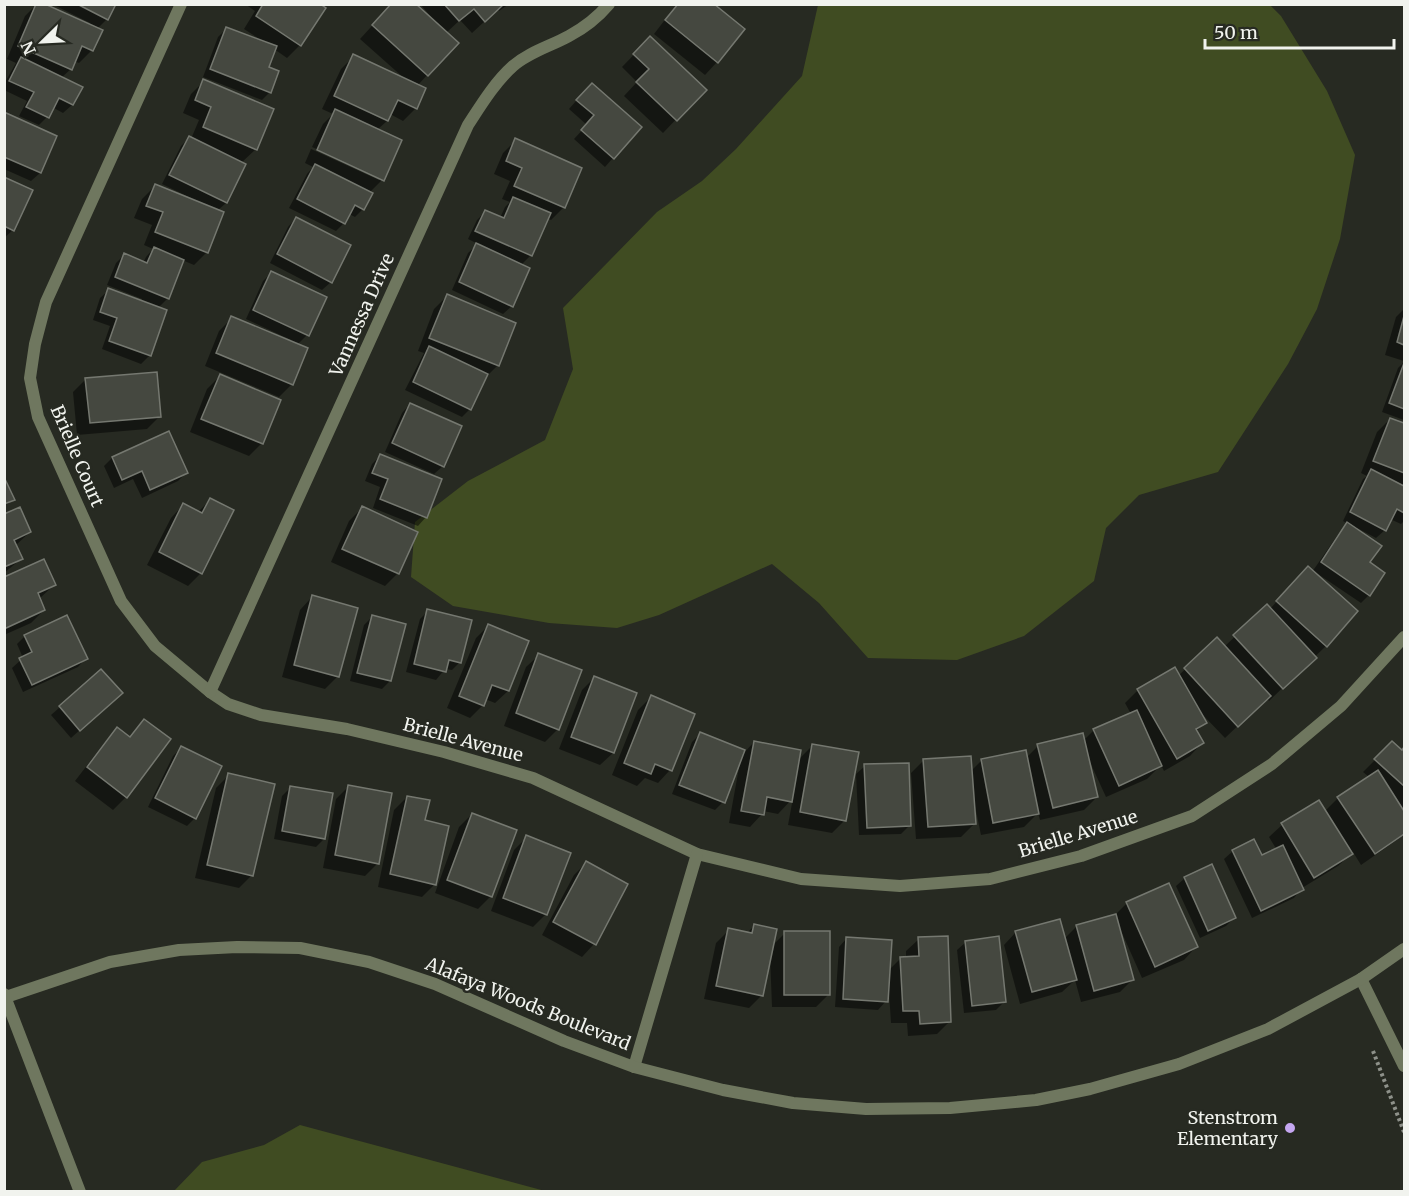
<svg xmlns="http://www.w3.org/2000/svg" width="1409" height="1196" viewBox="0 0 1409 1196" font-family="Merriweather,serif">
<rect width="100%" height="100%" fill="#272a22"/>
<g fill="#404c22">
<polygon points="818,5 1270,5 1281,16 1327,91 1355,155 1340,239 1317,309 1288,364 1218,472 1139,495 1106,528 1094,581 1024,636 957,660 868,658 819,603 772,564 659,615 617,628 549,623 453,606 411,577 415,522 468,481 545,440 573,369 563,308 657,212 702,181 736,149 802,76"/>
<polygon points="300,1125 545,1191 174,1191 202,1162 264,1145"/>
</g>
<g fill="#0007">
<polygon points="37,4 89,26 90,23 52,4 114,4 107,19 97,29 92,50 79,63 74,61 71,69 61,78 81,88 72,105 63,113 52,107 47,117 39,125 19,116 27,101 4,90 4,84 16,63 7,59 25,16"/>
<polygon points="245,4 317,4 300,45 287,58 274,49 267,68 270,92 262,100 203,77 218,37 227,28 261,40 244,29 255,11"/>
<polygon points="392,4 430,19 432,18 420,4 509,4 499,11 498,9 472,33 460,20 446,33 457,43 417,86 416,108 403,121 390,114 387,121 377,130 382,180 369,193 363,209 355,217 349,214 344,223 336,231 289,208 307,174 313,167 305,163 311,149 379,180 379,177 312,147 323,124 333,114 322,109 341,69 354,56 405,79 360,39"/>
<polygon points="677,4 712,4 717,62 705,75 654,34"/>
<polygon points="650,38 704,90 663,133 624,96 637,82 622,67"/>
<polygon points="204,81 256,149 241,163 244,165 226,203 217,211 207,252 194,265 182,260 168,298 158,308 150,355 141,364 102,349 110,326 93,320 100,298 109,290 141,301 142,299 107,285 116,263 124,255 143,263 146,257 153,249 144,245 152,225 134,218 142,199 155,186 190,200 191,198 162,184 181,146 189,138 191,139 199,120 183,113 191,94"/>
<polygon points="583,93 640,127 605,167 574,139 587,125 569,109"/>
<polygon points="4,114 55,136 40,173 31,181 4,169"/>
<polygon points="516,140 564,207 551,220 547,218 531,255 521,265 512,306 503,314 452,290 468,253 478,244 468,239 477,220 485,212 500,218 505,207 510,202 502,199 510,181 494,174 503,153"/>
<polygon points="4,178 13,230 4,238"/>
<polygon points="296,218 331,282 322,290 270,263 288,227"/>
<polygon points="272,272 325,297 307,335 297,345 292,384 279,397 205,366 219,331 232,318 290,342 291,340 246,319 263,281"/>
<polygon points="447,296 498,365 485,378 470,409 462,417 405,390 424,353 418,351 434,309"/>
<polygon points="1404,309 1404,361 1385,355 1396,317"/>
<polygon points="1404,362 1404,420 1382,412 1398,368"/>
<polygon points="220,376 262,443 249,456 190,432 207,389"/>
<polygon points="86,379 160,416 147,429 77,435 73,392"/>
<polygon points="410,404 443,466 434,474 385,452 402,413"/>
<polygon points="1390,419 1404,425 1404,521 1401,524 1390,519 1385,530 1376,538 1357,528 1356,530 1368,563 1369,595 1361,603 1315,572 1314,573 1326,646 1269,701 1267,698 1225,738 1202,714 1205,722 1196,732 1202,743 1190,756 1164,771 1161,765 1147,779 1106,797 1089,760 1097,797 1084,810 1040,820 1038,813 1024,827 981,835 975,806 973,807 974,824 961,837 916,839 911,773 924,760 971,771 981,761 1026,758 1038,746 1083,741 1094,730 1131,714 1125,703 1138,690 1174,669 1178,676 1217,639 1224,647 1267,606 1270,609 1295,581 1312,572 1339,533 1348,524 1343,521 1363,479 1367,476 1361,473 1377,432"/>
<polygon points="380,456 426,517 418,526 373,508 380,487 365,481 372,464"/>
<polygon points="112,458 186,473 178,481 142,498 133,479 114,488 104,466"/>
<polygon points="210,500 232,511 201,573 188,586 147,565 171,518 183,505 198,512"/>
<polygon points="362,508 398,573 385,586 331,562 349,521"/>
<polygon points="4,516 30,532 15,546 21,559 4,573"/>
<polygon points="4,578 54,585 39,599 44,610 31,623 4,635"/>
<polygon points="312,597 338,676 325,689 282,677 300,610"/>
<polygon points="428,611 460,662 452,670 445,669 436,680 406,672 420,619"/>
<polygon points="372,617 390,681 382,689 350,681 364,625"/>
<polygon points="488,626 527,642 508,691 495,703 485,699 483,705 470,718 447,708 476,638"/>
<polygon points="25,636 86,658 78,667 23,692 12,668 23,658 17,644"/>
<polygon points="539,655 558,729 545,742 504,726 526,667"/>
<polygon points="101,671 112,701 71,738 51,715"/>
<polygon points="594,678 635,694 613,753 600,765 559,749 582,690"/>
<polygon points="651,697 693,714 670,770 658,783 645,778 637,786 612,775 638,710"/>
<polygon points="145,721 169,739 126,797 113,810 75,781 105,742 117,729 129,738"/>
<polygon points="700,734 741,756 754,742 798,760 813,745 845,820 832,833 788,825 793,798 778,814 763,811 762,814 750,827 729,823 740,762 723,802 715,810 672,794 692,742"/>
<polygon points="1392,743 1401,752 1404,748 1404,811 1403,811 1404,835 1361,865 1353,852 1338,866 1302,888 1294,898 1252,918 1224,859 1233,851 1261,857 1277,850 1269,837 1282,825 1319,802 1325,811 1338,798 1369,777 1363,772"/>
<polygon points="181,748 195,818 187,826 148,807 173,756"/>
<polygon points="865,766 910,825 901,834 859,835 856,774"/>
<polygon points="229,775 252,875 239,888 195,878 216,788"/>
<polygon points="349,786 378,863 365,876 323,868 336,799"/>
<polygon points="290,788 324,839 316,847 274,839 282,796"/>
<polygon points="407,797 424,821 435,884 422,897 378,887 394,810"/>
<polygon points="472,814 491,896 478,909 435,893 459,827"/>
<polygon points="527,837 546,914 533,927 491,911 514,850"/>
<polygon points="586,863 594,944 582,957 542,935 574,875"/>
<polygon points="1185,878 1234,918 1226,926 1200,938 1176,886"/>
<polygon points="1127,903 1196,947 1184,960 1142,978 1122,933 1120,934 1133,979 1120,992 1081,1002 1075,980 1062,992 1020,1004 1004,945 1016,932 1064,939 1077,926 1115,915"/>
<polygon points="755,925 773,945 785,933 829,994 816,1007 772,1007 770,955 762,995 749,1008 704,999 716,943 729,930 746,934"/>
<polygon points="847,938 888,971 901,958 906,958 906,951 919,939 950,1021 937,1034 908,1036 907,1023 891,1023 889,992 887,992 886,1001 878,1010 835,1007 839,947"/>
<polygon points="966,942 1005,1001 996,1010 964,1013 957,950"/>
</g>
<g fill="#454840" stroke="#757870" stroke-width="1.5">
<polygon points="36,4 45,4 103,30 93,51 82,46 72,70 18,46"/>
<polygon points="77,4 116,4 108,20"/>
<polygon points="263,4 320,4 326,8 301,46 256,16"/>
<polygon points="391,4 416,4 459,43 428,76 372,25"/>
<polygon points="444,4 504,4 485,22 474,9 459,21"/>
<polygon points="678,4 714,4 745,29 718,63 665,20"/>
<polygon points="226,27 277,46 269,67 279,71 271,93 210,69"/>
<polygon points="650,36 707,90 677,121 636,82 649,69 633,54"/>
<polygon points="353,54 426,88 417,109 398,100 388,121 334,96"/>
<polygon points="21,57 83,87 73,105 59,98 49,118 26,107 34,92 9,81"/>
<polygon points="203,79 274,109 257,150 203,127 211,107 195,100"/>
<polygon points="592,83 642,127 614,159 581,130 594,115 576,100"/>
<polygon points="335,109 402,140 384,181 317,150"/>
<polygon points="4,112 57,136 41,173 4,157"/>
<polygon points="189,136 246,164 227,203 169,175"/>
<polygon points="515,138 582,168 565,208 514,186 522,168 506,161"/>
<polygon points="315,164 373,193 364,210 355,205 345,224 297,199"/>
<polygon points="4,177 33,190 14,231 4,226"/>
<polygon points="155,184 224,212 208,253 155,232 163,212 146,206"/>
<polygon points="513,197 551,213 532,256 475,231 485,210 504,218"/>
<polygon points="296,217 351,245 332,283 277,254"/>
<polygon points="476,243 530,268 513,307 459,282"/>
<polygon points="154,247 184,260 169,299 115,277 124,253 147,263"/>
<polygon points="271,271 327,297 309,336 253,310"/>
<polygon points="108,288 167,310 151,356 109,341 117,318 100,312"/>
<polygon points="447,294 516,323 499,366 429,338"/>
<polygon points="231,316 308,348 293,385 216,353"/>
<polygon points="1404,316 1404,345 1397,342"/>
<polygon points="429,346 488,374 471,410 413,382"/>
<polygon points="1404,363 1404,409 1389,403"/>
<polygon points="157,372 161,417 90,423 85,378"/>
<polygon points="220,374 281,400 263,444 201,419"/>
<polygon points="410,403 462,426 444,467 392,443"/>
<polygon points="1390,418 1404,423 1404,473 1373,461"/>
<polygon points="169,431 188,473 150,490 142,471 122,480 112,457"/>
<polygon points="380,454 442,479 427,518 380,499 388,479 372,473"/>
<polygon points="1371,469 1404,486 1404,513 1397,509 1386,531 1350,512"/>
<polygon points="4,477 15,500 4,504"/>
<polygon points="210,498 234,510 202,574 159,552 183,503 202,513"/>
<polygon points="362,506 418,532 399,574 342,549"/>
<polygon points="20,507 31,532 14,540 23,559 4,567 4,514"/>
<polygon points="1347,522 1382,546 1370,562 1385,573 1370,596 1321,562"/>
<polygon points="44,559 56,585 38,593 45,610 4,629 4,577"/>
<polygon points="1308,566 1358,611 1327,647 1276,601"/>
<polygon points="312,595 358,608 339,677 294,665"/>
<polygon points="1267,604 1317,658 1283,689 1233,635"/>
<polygon points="427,609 472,620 461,663 449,660 446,672 414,664"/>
<polygon points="67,615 88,659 32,685 19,658 32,652 24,635"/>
<polygon points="372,615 406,624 391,681 357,673"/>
<polygon points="488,624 529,641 509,691 492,685 484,706 459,696"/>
<polygon points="1217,637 1271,696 1238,727 1184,668"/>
<polygon points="538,653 582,670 559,730 516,713"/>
<polygon points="1175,667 1207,723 1196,729 1204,743 1177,759 1137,689"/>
<polygon points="101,669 123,693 80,731 59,706"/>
<polygon points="594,676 637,693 614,753 571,737"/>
<polygon points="651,695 695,714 672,771 655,764 651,774 624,763"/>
<polygon points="1137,710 1162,766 1119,786 1093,729"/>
<polygon points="144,719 171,739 127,798 87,767 117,727 130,737"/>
<polygon points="700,732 745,750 725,803 679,785"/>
<polygon points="1083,733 1098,797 1053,808 1037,744"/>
<polygon points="754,741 801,750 792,802 767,797 764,815 741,811"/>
<polygon points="1392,741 1402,750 1404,747 1404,786 1374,759"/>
<polygon points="812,744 859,752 846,821 800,812"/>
<polygon points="181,746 222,766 196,819 155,798"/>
<polygon points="1026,750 1039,814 993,823 981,759"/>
<polygon points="971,756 976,824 928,827 923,759"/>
<polygon points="909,763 911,826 867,828 864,764"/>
<polygon points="1378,770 1404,811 1404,834 1375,854 1337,797"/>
<polygon points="228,773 275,784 253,876 207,865"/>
<polygon points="348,785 392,793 379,864 335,855"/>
<polygon points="290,786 333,793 325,839 282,831"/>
<polygon points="407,796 430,800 425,820 449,826 436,885 390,874"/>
<polygon points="1319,800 1353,854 1314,878 1281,823"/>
<polygon points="472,813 517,830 492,897 447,880"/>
<polygon points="526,835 571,853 547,915 503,898"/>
<polygon points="1254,839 1262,855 1283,845 1304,890 1261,911 1232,850"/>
<polygon points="586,861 628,884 596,945 553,922"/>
<polygon points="1212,864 1236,918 1208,931 1184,877"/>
<polygon points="1169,883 1198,947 1155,967 1126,902"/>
<polygon points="1116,914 1134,980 1094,991 1076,925"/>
<polygon points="1060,919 1077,980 1032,992 1015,931"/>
<polygon points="754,924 777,929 763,996 716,986 728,928 752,933"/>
<rect x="784" y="931" width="46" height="64"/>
<polygon points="948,936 951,1022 920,1024 919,1011 903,1011 900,957 919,956 918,937"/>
<polygon points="999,936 1006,1002 972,1006 965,941"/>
<polygon points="846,937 892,940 888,1002 843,999"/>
</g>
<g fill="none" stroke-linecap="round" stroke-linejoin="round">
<polyline stroke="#8e918a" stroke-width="4" stroke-dasharray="3 3" stroke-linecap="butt" points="1373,1051 1404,1132"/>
<polyline stroke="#6f775f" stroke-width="12" points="1361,979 1404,1066"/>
<g stroke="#6f775f" stroke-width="12">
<polyline points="181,4 46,302 35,344 30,378 38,417 121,601 155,646 210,692 228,704 261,715 347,729 444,752 533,778 697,854 801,879 900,886 990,879 1081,856 1192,816 1272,764 1341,706 1404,637"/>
<path d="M210,692l258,-567c13,-20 27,-43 45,-59 16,-14 38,-20 56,-30 15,-8 29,-19 40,-32"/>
<polyline points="634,1067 697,854"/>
</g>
<g stroke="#6f775f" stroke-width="12">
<polyline points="4,994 80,1192"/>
<polyline points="6,997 110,962 179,950 237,947 300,948 369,962 435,984 564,1041 634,1067 723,1090 793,1103 866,1109 950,1108 1036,1100 1090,1089 1179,1064 1268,1029 1361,979 1404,949"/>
</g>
</g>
<circle fill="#c5a7f1" stroke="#272a22" stroke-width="2" cx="1290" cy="1128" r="6"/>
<g text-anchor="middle" stroke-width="5" stroke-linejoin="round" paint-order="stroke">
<g font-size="18" fill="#f1f3ee" stroke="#272a22">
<text transform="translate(362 315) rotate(-66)" y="6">Vannessa Drive</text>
<text transform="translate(77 456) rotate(67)" y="6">Brielle Court</text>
<text transform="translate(463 740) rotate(15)" y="6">Brielle Avenue</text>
<text transform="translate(1078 834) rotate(-17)" y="6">Brielle Avenue</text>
<text transform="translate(528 1004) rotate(22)" y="6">Alafaya Woods Boulevard</text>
</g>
<g font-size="18" fill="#f1f3ee" stroke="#272a22" text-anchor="end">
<text x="1278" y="1124">Stenstrom<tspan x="1278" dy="21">Elementary</tspan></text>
</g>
</g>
<rect width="1409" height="1196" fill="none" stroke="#f1f3ee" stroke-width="12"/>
<g transform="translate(42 42) rotate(246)" stroke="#272a22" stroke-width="4.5" paint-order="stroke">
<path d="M0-4.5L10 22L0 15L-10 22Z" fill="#f1f3ee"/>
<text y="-9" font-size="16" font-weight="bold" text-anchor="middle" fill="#f1f3ee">N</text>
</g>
<path d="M1205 39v9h189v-9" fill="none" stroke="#f1f3ee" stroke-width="3"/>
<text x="1214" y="39" font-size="18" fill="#f1f3ee" stroke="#272a22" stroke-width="4.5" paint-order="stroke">50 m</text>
</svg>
